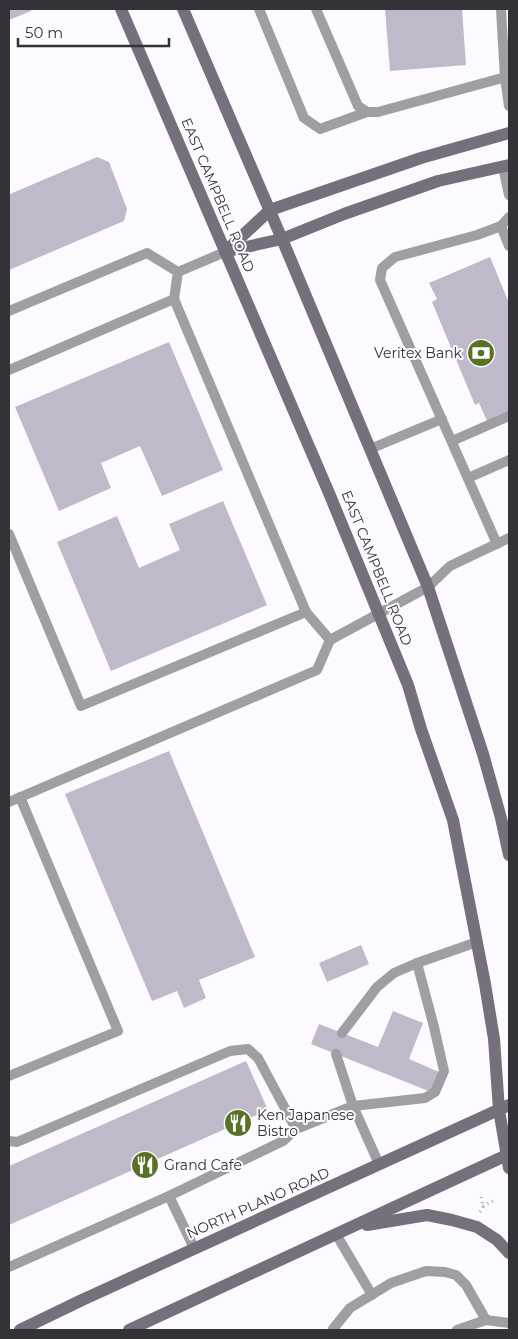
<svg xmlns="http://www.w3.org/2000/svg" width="518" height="1339" viewBox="0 0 518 1339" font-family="Montserrat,sans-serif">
<rect width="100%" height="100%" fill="#fcfafe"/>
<g fill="#c0b9ca">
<polygon points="9,9 32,9 31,11 9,20"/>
<polygon points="385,9 462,9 466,65 390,71"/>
<polygon points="97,157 109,162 127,209 124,221 9,270 9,193 10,194"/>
<polygon points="490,257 509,303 509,411 487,421 479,403 475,405 432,302 437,299 429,283"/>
<polygon points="169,342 223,470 162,496 140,446 101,463 111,488 59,511 15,407"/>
<polygon points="223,501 267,605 111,671 57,542 117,516 139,568 180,550 169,524"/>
<polygon points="169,751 255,957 199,980 206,998 184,1008 177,991 152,1001 65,794"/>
<polygon points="361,945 369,964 327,982 319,963"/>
<polygon points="393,1011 423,1023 409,1059 439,1072 431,1092 311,1044 319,1024 378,1047"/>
<polygon points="246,1061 268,1110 9,1225 9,1166"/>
</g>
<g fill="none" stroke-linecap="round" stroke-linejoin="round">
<g stroke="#a3a1a6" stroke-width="3" stroke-dasharray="1 4" stroke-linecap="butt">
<polyline points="483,1206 493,1201"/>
<polyline points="480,1212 483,1207 481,1196"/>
</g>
<g stroke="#a09da4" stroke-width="10">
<polyline points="259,9 304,118 320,129 367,112"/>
<polyline points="316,9 358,106 367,112 378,112 509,76"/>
<polyline points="501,9 505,78 509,106"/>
<polyline points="503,167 509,195"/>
<polyline points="501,226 509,246"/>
<polyline points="174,299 306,612"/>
<polyline points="9,311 147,253 178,272 225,252"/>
<polyline points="9,370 174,299 178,272"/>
<polyline points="452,441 509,416"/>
<polyline points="370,449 442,419"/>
<polyline points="468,478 509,460"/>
<polyline points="9,534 81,706 306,612 330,640"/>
<polyline points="497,544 380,280 382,268 395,257 477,235 501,226 509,217"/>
<polyline points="9,802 317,670 330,640 428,587 450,566 509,538"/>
<polyline points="342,1033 377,987 394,973 417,963"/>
<polyline points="336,1054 353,1106 379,1164"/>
<polyline points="9,1076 118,1031 20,797"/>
<polyline points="296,1129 353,1106 425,1098 435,1092 444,1071 434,1027 417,963 477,942"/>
<polyline points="9,1141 17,1142 230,1051 248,1049 258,1058 296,1129 283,1141 169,1196 9,1267"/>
<polyline points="169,1196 194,1248"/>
<polyline points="336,1234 372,1295"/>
<polyline points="333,1330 333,1329 350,1308 391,1283 426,1271 445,1272 456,1275 466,1285 486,1320"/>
<polyline points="457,1330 486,1320 509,1323"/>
</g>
<g stroke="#75707b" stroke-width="12">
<polyline points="121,9 329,493 408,685 421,729 453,820 485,984 494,1039 499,1110 509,1168"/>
<polyline points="183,9 282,239 428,587 483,754 501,818 509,855"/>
<polyline points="228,251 282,239 344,214 438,181 509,165"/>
<polyline points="225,252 270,210 421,158 509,133"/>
<polyline points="367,1225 427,1215 452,1220 477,1227 497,1240 509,1253"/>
<polyline points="20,1330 82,1300 509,1105"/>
<polyline points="129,1330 509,1154"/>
</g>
</g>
<defs>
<g id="bank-disc" transform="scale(1.4375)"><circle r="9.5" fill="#587124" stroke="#fcfafe"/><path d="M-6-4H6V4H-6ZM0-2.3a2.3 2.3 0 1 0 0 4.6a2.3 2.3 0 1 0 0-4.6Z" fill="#fff"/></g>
<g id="restaurant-disc" transform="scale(1.4375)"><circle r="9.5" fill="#587124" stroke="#fcfafe"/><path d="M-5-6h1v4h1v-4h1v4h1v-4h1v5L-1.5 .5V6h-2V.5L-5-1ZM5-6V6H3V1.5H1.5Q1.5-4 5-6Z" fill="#fff"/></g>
</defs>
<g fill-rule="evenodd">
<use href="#bank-disc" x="481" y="353"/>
<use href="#restaurant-disc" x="238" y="1123"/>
<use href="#restaurant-disc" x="145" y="1165"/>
</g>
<g text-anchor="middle" stroke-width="4" stroke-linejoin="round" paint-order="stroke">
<g font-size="14" fill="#343138" stroke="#fcfafe">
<text transform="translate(218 195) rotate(67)" y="5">EAST CAMPBELL ROAD</text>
<text transform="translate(377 568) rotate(68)" y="5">EAST CAMPBELL ROAD</text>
<text transform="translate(258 1203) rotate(-24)" y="5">NORTH PLANO ROAD</text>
</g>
<g font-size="14" fill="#343138" stroke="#fcfafe" text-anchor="start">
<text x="462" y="358" text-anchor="end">Veritex Bank</text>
<text x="257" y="1120">Ken Japanese<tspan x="257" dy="16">Bistro</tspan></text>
<text x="164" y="1170">Grand Cafe</text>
</g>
</g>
<rect width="518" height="1339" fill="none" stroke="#343138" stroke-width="20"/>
<path d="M18 38v8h151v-8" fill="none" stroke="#343138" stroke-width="2.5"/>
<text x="25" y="38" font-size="15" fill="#343138" stroke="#fcfafe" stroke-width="4" paint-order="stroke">50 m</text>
</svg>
